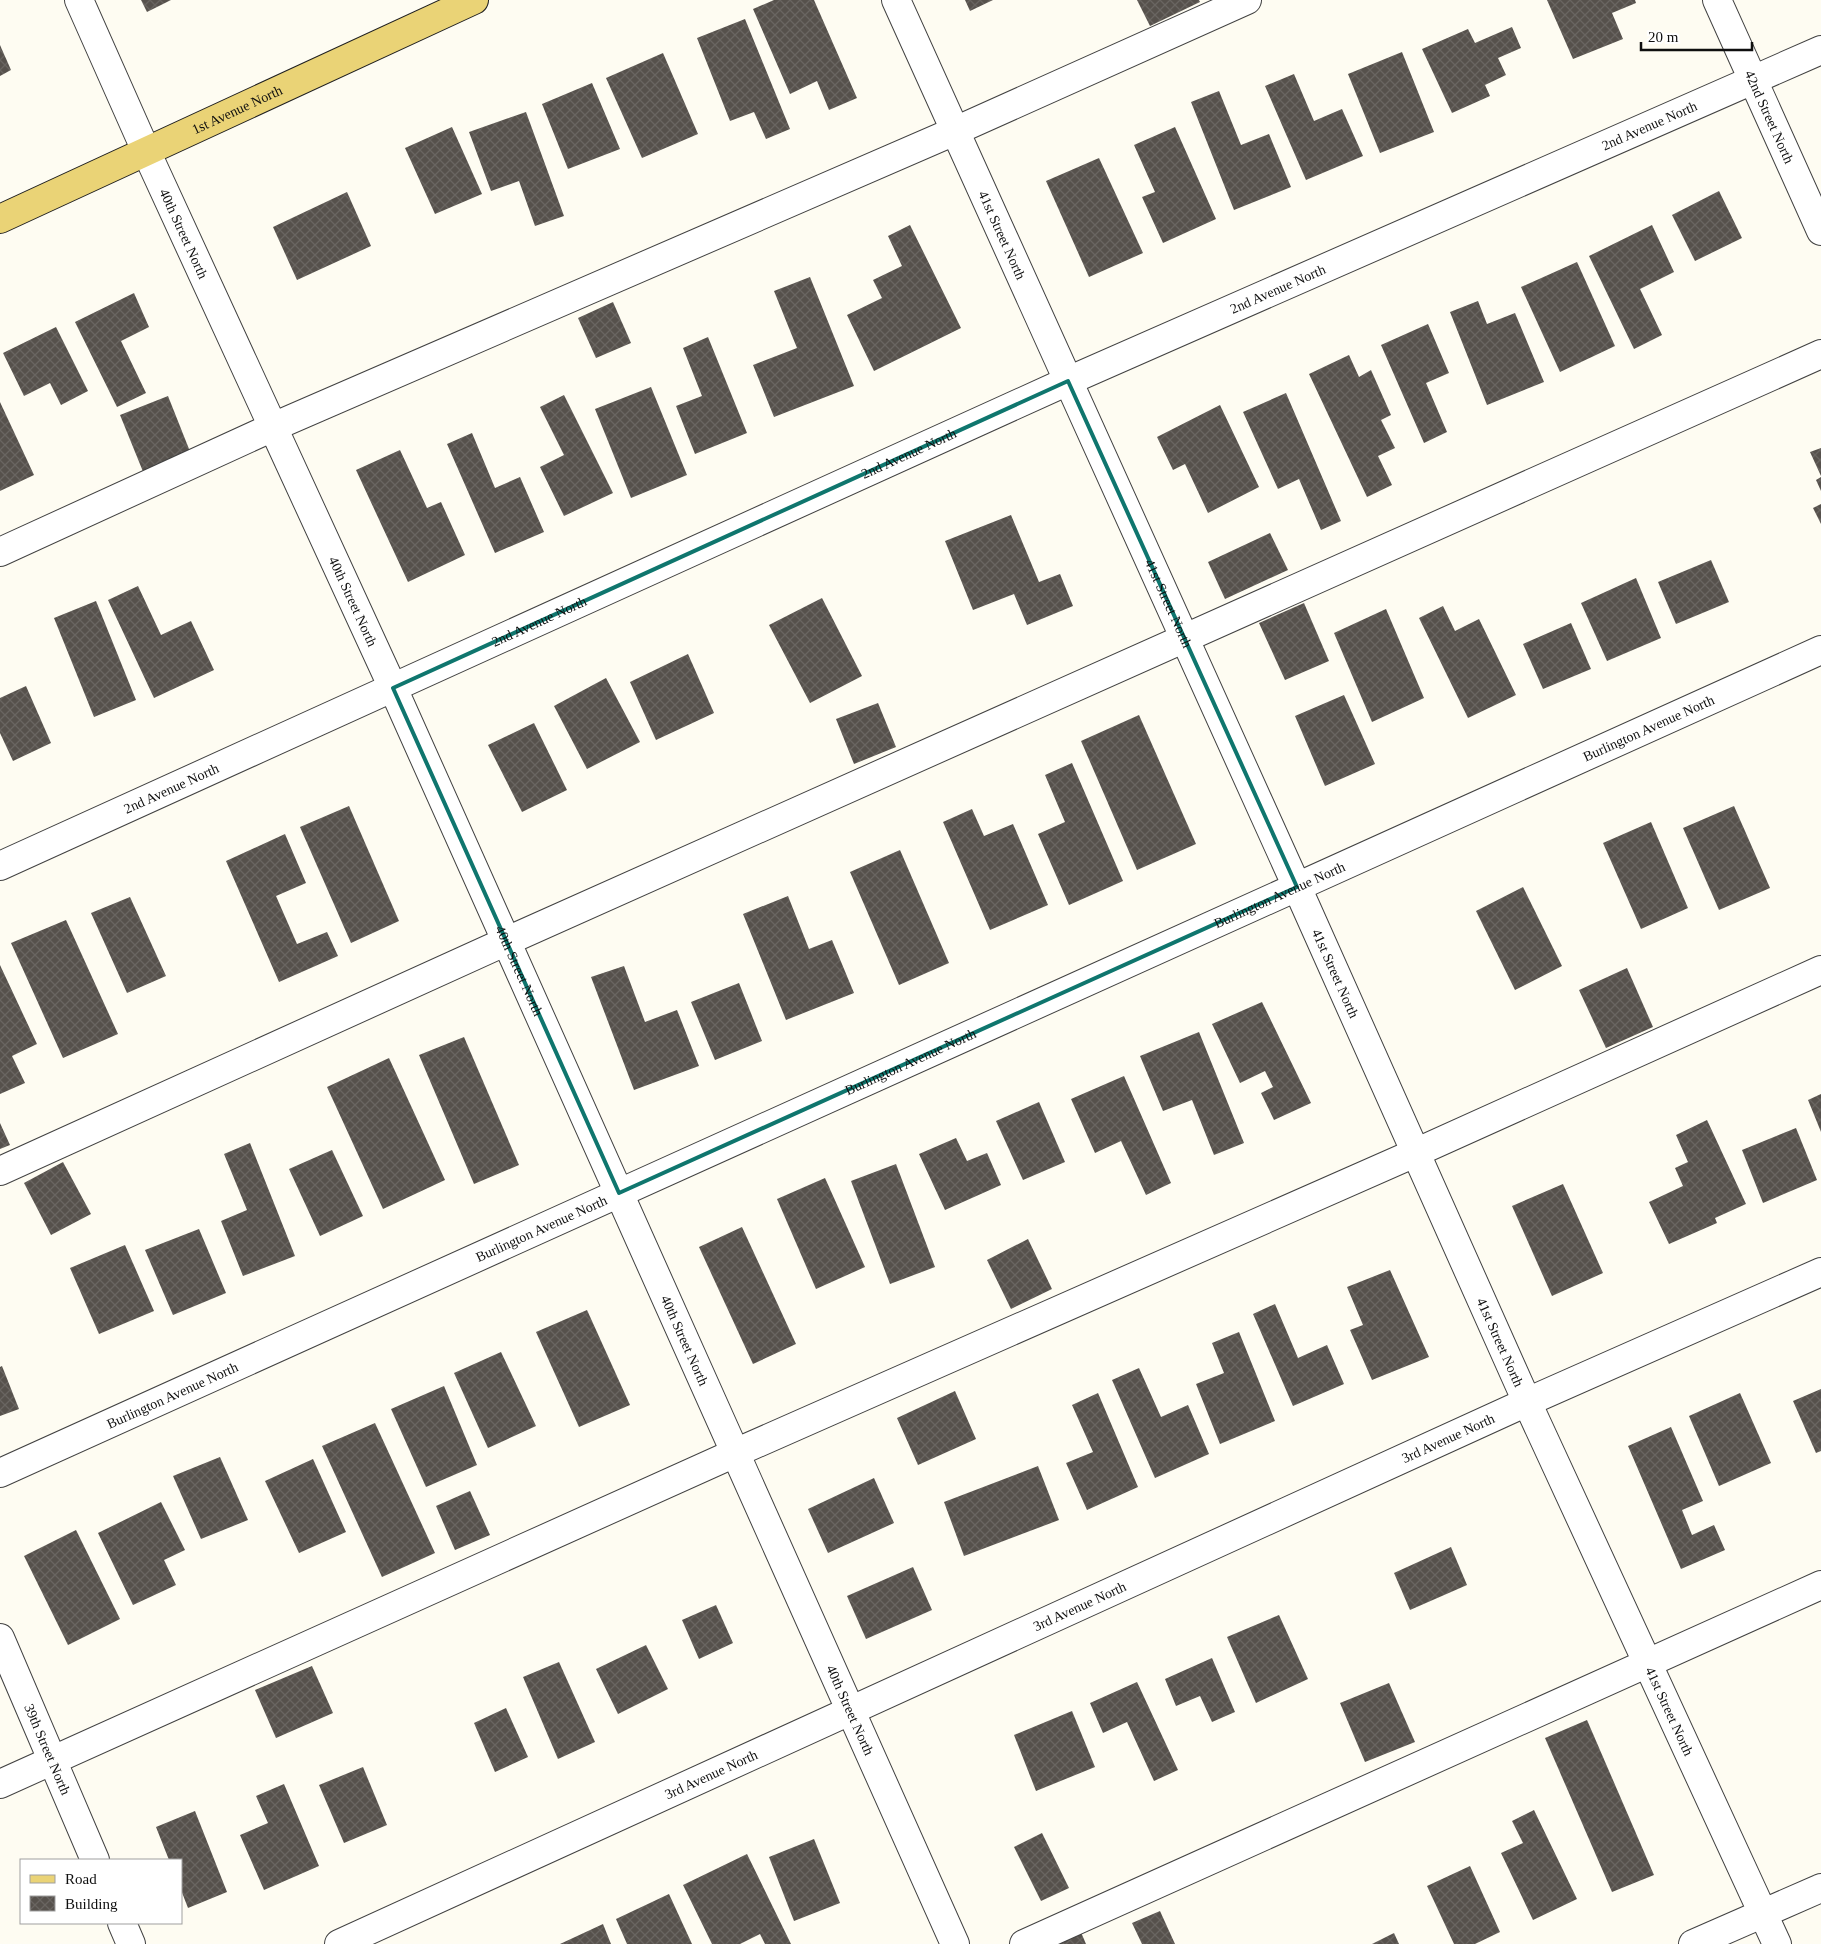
<svg xmlns="http://www.w3.org/2000/svg" width="1821" height="1944" viewBox="0 0 1821 1944" font-family="'Times New Roman',serif">
<defs>
<pattern id="building-cross-hatch" width="8" height="8" patternUnits="userSpaceOnUse" patternTransform="scale(1.25)"><rect width="8" height="8" fill="#56514c"/><path d="M0 0l8 8M0 8l8-8" fill="none" stroke="#696561"/></pattern>
</defs>
<rect width="100%" height="100%" fill="#fefcf2"/>
<g fill="url(#building-cross-hatch)">
<polygon points="141,0 171,0 147,12"/>
<polygon points="774,0 814,0 857,98 829,110 817,81 790,94 753,9"/>
<polygon points="965,0 993,0 970,11"/>
<polygon points="1137,0 1199,0 1200,2 1150,26"/>
<polygon points="1547,0 1635,0 1636,3 1612,13 1623,39 1573,59"/>
<polygon points="745,19 790,129 766,139 754,112 730,121 697,38"/>
<polygon points="1512,27 1521,48 1498,58 1506,75 1485,85 1490,96 1452,113 1422,49 1468,29 1475,43"/>
<polygon points="0,45 11,70 0,76"/>
<polygon points="1402,52 1434,132 1380,153 1348,74"/>
<polygon points="663,53 698,134 642,158 606,78"/>
<polygon points="1294,74 1314,121 1342,109 1363,156 1306,180 1265,86"/>
<polygon points="592,83 620,149 568,169 542,104"/>
<polygon points="1219,91 1241,145 1269,134 1291,187 1234,210 1191,102"/>
<polygon points="526,112 564,216 535,226 519,181 491,191 469,132"/>
<polygon points="452,127 482,194 435,214 405,148"/>
<polygon points="1175,127 1216,219 1163,243 1142,197 1155,192 1134,145"/>
<polygon points="1099,158 1143,253 1089,277 1046,181"/>
<polygon points="1719,191 1742,238 1695,261 1672,215"/>
<polygon points="347,192 371,246 297,280 273,227"/>
<polygon points="910,225 961,328 874,371 847,315 882,298 873,280 902,266 888,236"/>
<polygon points="1652,225 1674,272 1640,289 1662,335 1634,349 1589,256"/>
<polygon points="1577,262 1615,346 1560,372 1521,287"/>
<polygon points="810,277 854,386 774,417 753,365 797,348 774,291"/>
<polygon points="134,293 149,327 121,341 146,393 117,407 75,322"/>
<polygon points="1478,301 1487,324 1515,313 1544,382 1487,405 1450,312"/>
<polygon points="613,302 631,343 596,358 578,318"/>
<polygon points="1428,324 1449,373 1426,383 1447,432 1424,443 1381,345"/>
<polygon points="56,327 88,391 61,405 50,383 24,396 3,353"/>
<polygon points="708,337 747,433 695,454 676,406 702,396 683,348"/>
<polygon points="1349,355 1359,377 1371,370 1391,415 1381,420 1395,448 1378,456 1392,485 1367,497 1309,374"/>
<polygon points="651,387 687,475 631,498 595,409"/>
<polygon points="1286,393 1341,521 1321,530 1299,479 1278,489 1243,412"/>
<polygon points="564,395 613,493 564,516 540,467 564,455 540,407"/>
<polygon points="168,396 191,454 144,474 120,415"/>
<polygon points="0,402 34,475 0,491"/>
<polygon points="1220,405 1259,487 1208,513 1185,464 1173,470 1157,437"/>
<polygon points="472,433 495,488 520,477 544,532 495,553 447,444"/>
<polygon points="1821,448 1821,476 1810,452"/>
<polygon points="400,450 427,508 441,502 465,555 408,582 356,470"/>
<polygon points="1821,477 1821,491 1816,480"/>
<polygon points="1821,504 1821,524 1813,508"/>
<polygon points="1011,515 1039,582 1060,574 1073,606 1027,625 1014,594 973,610 945,541"/>
<polygon points="1270,533 1288,570 1225,599 1208,562"/>
<polygon points="1711,560 1729,602 1676,624 1658,582"/>
<polygon points="1636,578 1661,638 1607,661 1581,603"/>
<polygon points="138,586 161,635 191,621 214,670 154,698 108,600"/>
<polygon points="822,598 862,676 810,703 769,625"/>
<polygon points="96,601 136,700 94,717 54,618"/>
<polygon points="1304,603 1329,661 1285,680 1259,623"/>
<polygon points="1443,606 1455,631 1479,619 1516,695 1468,718 1419,618"/>
<polygon points="1386,609 1424,698 1372,722 1334,633"/>
<polygon points="1571,623 1591,669 1543,689 1523,644"/>
<polygon points="688,654 714,713 656,740 630,682"/>
<polygon points="606,678 640,742 587,769 554,706"/>
<polygon points="26,686 51,743 13,761 0,733 0,698"/>
<polygon points="1344,695 1375,764 1325,786 1295,716"/>
<polygon points="878,703 896,747 854,764 836,719"/>
<polygon points="1139,715 1196,844 1137,870 1081,741"/>
<polygon points="534,723 567,790 522,812 488,745"/>
<polygon points="1072,763 1123,881 1069,905 1038,834 1065,822 1045,775"/>
<polygon points="349,806 399,921 351,943 300,827"/>
<polygon points="1734,806 1770,888 1719,910 1683,828"/>
<polygon points="972,809 984,836 1013,824 1048,905 990,930 943,822"/>
<polygon points="1651,822 1688,908 1641,929 1603,843"/>
<polygon points="285,834 306,883 276,896 297,944 327,932 338,956 279,982 226,861"/>
<polygon points="900,850 949,963 899,985 850,872"/>
<polygon points="1523,887 1562,966 1515,990 1476,911"/>
<polygon points="788,896 809,949 832,940 854,993 786,1020 743,914"/>
<polygon points="130,897 166,976 127,993 91,913"/>
<polygon points="66,920 118,1034 63,1058 11,943"/>
<polygon points="0,965 37,1044 12,1056 25,1083 0,1094"/>
<polygon points="624,966 645,1022 677,1010 699,1066 634,1090 591,977"/>
<polygon points="1627,968 1653,1027 1606,1048 1579,990"/>
<polygon points="739,983 762,1041 715,1060 691,1002"/>
<polygon points="1262,1002 1311,1103 1274,1120 1261,1093 1273,1087 1265,1071 1240,1083 1212,1024"/>
<polygon points="1199,1032 1244,1143 1214,1155 1192,1100 1163,1111 1140,1056"/>
<polygon points="464,1037 519,1165 474,1184 419,1055"/>
<polygon points="389,1058 445,1180 383,1209 327,1087"/>
<polygon points="1124,1076 1171,1183 1146,1195 1121,1141 1095,1153 1071,1099"/>
<polygon points="1821,1094 1821,1132 1808,1100"/>
<polygon points="1039,1102 1065,1162 1023,1180 996,1121"/>
<polygon points="1707,1120 1746,1204 1715,1218 1717,1223 1669,1244 1649,1202 1683,1186 1675,1168 1688,1162 1676,1135"/>
<polygon points="0,1123 10,1145 0,1149"/>
<polygon points="1796,1128 1817,1180 1763,1203 1742,1150"/>
<polygon points="956,1138 967,1161 987,1153 1001,1185 945,1210 919,1154"/>
<polygon points="250,1143 295,1256 243,1276 221,1221 247,1210 224,1154"/>
<polygon points="332,1150 363,1216 320,1236 289,1169"/>
<polygon points="63,1162 91,1214 51,1235 24,1183"/>
<polygon points="896,1164 935,1267 890,1284 851,1181"/>
<polygon points="825,1178 865,1267 816,1289 777,1199"/>
<polygon points="1563,1184 1603,1273 1552,1296 1512,1206"/>
<polygon points="742,1227 796,1344 753,1364 699,1247"/>
<polygon points="199,1229 226,1293 173,1315 145,1250"/>
<polygon points="1028,1239 1052,1289 1011,1309 987,1260"/>
<polygon points="125,1245 154,1311 99,1334 70,1268"/>
<polygon points="1390,1270 1429,1357 1372,1380 1350,1330 1363,1325 1347,1287"/>
<polygon points="1275,1304 1298,1358 1327,1345 1344,1384 1293,1406 1253,1314"/>
<polygon points="587,1310 630,1405 579,1427 536,1332"/>
<polygon points="1239,1332 1275,1421 1220,1444 1196,1384 1224,1373 1212,1343"/>
<polygon points="501,1352 536,1426 488,1448 454,1373"/>
<polygon points="2,1366 19,1409 0,1416 0,1367"/>
<polygon points="1139,1368 1161,1417 1188,1405 1209,1454 1155,1478 1112,1380"/>
<polygon points="444,1386 477,1465 426,1487 391,1409"/>
<polygon points="1821,1389 1821,1451 1816,1453 1793,1401"/>
<polygon points="955,1391 976,1439 918,1465 897,1418"/>
<polygon points="1098,1393 1138,1487 1087,1510 1066,1463 1093,1452 1072,1405"/>
<polygon points="1740,1393 1771,1463 1719,1486 1689,1416"/>
<polygon points="375,1423 435,1553 382,1577 322,1446"/>
<polygon points="1671,1427 1703,1501 1682,1510 1692,1535 1714,1525 1725,1550 1681,1569 1628,1446"/>
<polygon points="220,1457 248,1520 201,1539 173,1476"/>
<polygon points="313,1459 346,1532 299,1553 265,1481"/>
<polygon points="1038,1466 1059,1520 964,1556 944,1502"/>
<polygon points="874,1478 894,1523 828,1553 808,1509"/>
<polygon points="470,1491 490,1535 455,1550 436,1506"/>
<polygon points="161,1502 185,1550 164,1560 176,1585 133,1605 98,1533"/>
<polygon points="76,1530 120,1619 68,1645 24,1556"/>
<polygon points="1451,1547 1467,1585 1410,1610 1394,1573"/>
<polygon points="913,1567 932,1610 866,1639 847,1596"/>
<polygon points="716,1605 733,1643 699,1659 682,1620"/>
<polygon points="1279,1615 1308,1679 1256,1703 1227,1637"/>
<polygon points="646,1645 668,1689 618,1714 596,1669"/>
<polygon points="1212,1658 1235,1712 1212,1722 1200,1696 1176,1706 1165,1679"/>
<polygon points="559,1662 595,1742 558,1759 523,1677"/>
<polygon points="312,1666 333,1713 276,1738 255,1690"/>
<polygon points="1137,1682 1178,1770 1154,1781 1127,1722 1103,1733 1090,1703"/>
<polygon points="1389,1683 1415,1742 1365,1762 1340,1703"/>
<polygon points="506,1708 528,1757 495,1772 474,1723"/>
<polygon points="1072,1711 1095,1767 1036,1791 1014,1735"/>
<polygon points="1587,1720 1654,1875 1612,1892 1545,1738"/>
<polygon points="363,1767 387,1825 344,1843 319,1785"/>
<polygon points="284,1784 319,1866 264,1890 240,1835 268,1823 256,1796"/>
<polygon points="1534,1810 1577,1899 1533,1920 1501,1853 1523,1843 1512,1821"/>
<polygon points="195,1811 227,1892 188,1908 181,1890 181,1860 169,1860 156,1827"/>
<polygon points="1042,1833 1069,1888 1041,1901 1014,1847"/>
<polygon points="814,1839 840,1903 794,1921 769,1857"/>
<polygon points="747,1854 791,1944 765,1944 760,1934 740,1944 712,1944 683,1885"/>
<polygon points="1470,1866 1500,1932 1475,1944 1454,1944 1427,1886"/>
<polygon points="669,1894 692,1944 627,1944 616,1919"/>
<polygon points="1160,1911 1175,1944 1142,1944 1132,1923"/>
<polygon points="603,1924 611,1944 560,1944"/>
<polygon points="1080,1930 1086,1944 1049,1944"/>
<polygon points="1394,1933 1399,1944 1372,1944"/>
</g>
<g fill="none" stroke-linecap="round" stroke-linejoin="round">
<g stroke="#424242" stroke-width="30">
<g id="minor">
<path id="s1" d="M79,0l67,151 247,537 562,1256"/>
<path id="s2" d="M896,0l401,887 230,515 250,542"/>
<path id="s3" d="M1717,0l104,231"/>
<polyline points="0,552 273,427 955,131 1247,0"/>
<path id="s4" d="M0,866l1068,-485 753,-331"/>
<polyline points="0,1171 507,941 1821,354"/>
<path id="s5" d="M0,1473l1821,-823"/>
<path id="s6" d="M0,1638l95,222"/>
<polyline points="0,1784 735,1453 1415,1153 1821,970"/>
<polyline points="122,1923 131,1944"/>
<path id="s7" d="M339,1944l1188,-542 294,-130"/>
<polyline points="1024,1944 1821,1585"/>
<polyline points="1693,1944 1821,1888"/>
</g>
</g>
<g stroke="#202020" stroke-width="30">
<g id="major">
<path id="s8" d="M0,219l474,-219"/>
</g>
</g>
<use href="#minor" stroke="#fff" stroke-width="28"/>
<use href="#major" stroke="#ead376" stroke-width="28"/>
</g>
<path fill="none" stroke="#0f766e" stroke-width="4" stroke-linejoin="round" d="M1068,381l229,506 -678,306 -226,-505z"/>
<g text-anchor="middle" stroke-width="5" stroke-linejoin="round" paint-order="stroke">
<g font-size="14" fill="#0f0f0f" stroke="#fff">
<text dy="5" stroke="none"><textPath href="#s8" startOffset="261">1st Avenue North</textPath></text>
<text dy="5" stroke="none"><textPath href="#s3" startOffset="128">42nd Street North</textPath></text>
<text dy="5" stroke="none"><textPath href="#s4" startOffset="1808">2nd Avenue North</textPath></text>
<text dy="5" stroke="none"><textPath href="#s1" startOffset="256">40th Street North</textPath></text>
<text dy="5" stroke="none"><textPath href="#s2" startOffset="258">41st Street North</textPath></text>
<text dy="5" stroke="none"><textPath href="#s4" startOffset="1402">2nd Avenue North</textPath></text>
<text dy="5" stroke="none"><textPath href="#s4" startOffset="998">2nd Avenue North</textPath></text>
<text dy="5" stroke="none"><textPath href="#s1" startOffset="661">40th Street North</textPath></text>
<text dy="5" stroke="none"><textPath href="#s2" startOffset="662">41st Street North</textPath></text>
<text dy="5" stroke="none"><textPath href="#s4" startOffset="592">2nd Avenue North</textPath></text>
<text dy="5" stroke="none"><textPath href="#s5" startOffset="1809">Burlington Avenue North</textPath></text>
<text dy="5" stroke="none"><textPath href="#s4" startOffset="188">2nd Avenue North</textPath></text>
<text dy="5" stroke="none"><textPath href="#s5" startOffset="1404">Burlington Avenue North</textPath></text>
<text dy="5" stroke="none"><textPath href="#s1" startOffset="1066">40th Street North</textPath></text>
<text dy="5" stroke="none"><textPath href="#s2" startOffset="1068">41st Street North</textPath></text>
<text dy="5" stroke="none"><textPath href="#s5" startOffset="999">Burlington Avenue North</textPath></text>
<text dy="5" stroke="none"><textPath href="#s5" startOffset="594">Burlington Avenue North</textPath></text>
<text dy="5" stroke="none"><textPath href="#s1" startOffset="1471">40th Street North</textPath></text>
<text dy="5" stroke="none"><textPath href="#s2" startOffset="1472">41st Street North</textPath></text>
<text dy="5" stroke="none"><textPath href="#s5" startOffset="189">Burlington Avenue North</textPath></text>
<text dy="5" stroke="none"><textPath href="#s7" startOffset="1219">3rd Avenue North</textPath></text>
<text dy="5" stroke="none"><textPath href="#s7" startOffset="814">3rd Avenue North</textPath></text>
<text dy="5" stroke="none"><textPath href="#s1" startOffset="1876">40th Street North</textPath></text>
<text dy="5" stroke="none"><textPath href="#s2" startOffset="1878">41st Street North</textPath></text>
<text dy="5" stroke="none"><textPath href="#s6" startOffset="121">39th Street North</textPath></text>
<text dy="5" stroke="none"><textPath href="#s7" startOffset="409">3rd Avenue North</textPath></text>
</g>
</g>
<rect x="20" y="1859" width="162" height="65" fill="#ffffff" stroke="#9f9f9f"/>
<rect x="30" y="1875" width="25" height="8" fill="#ead376" stroke="#9f9f9f"/>
<text x="65" y="1884" font-size="15" fill="#0f0f0f">Road</text>
<rect x="30" y="1896" width="25" height="15" fill="url(#building-cross-hatch)" stroke="#9f9f9f"/>
<text x="65" y="1909" font-size="15" fill="#0f0f0f">Building</text>
<path d="M1641 42v8h111v-8" fill="none" stroke="#0f0f0f" stroke-width="2.5"/>
<text x="1648" y="42" font-size="15" fill="#0f0f0f" stroke="#ffffff" stroke-width="4" paint-order="stroke">20 m</text>
</svg>
